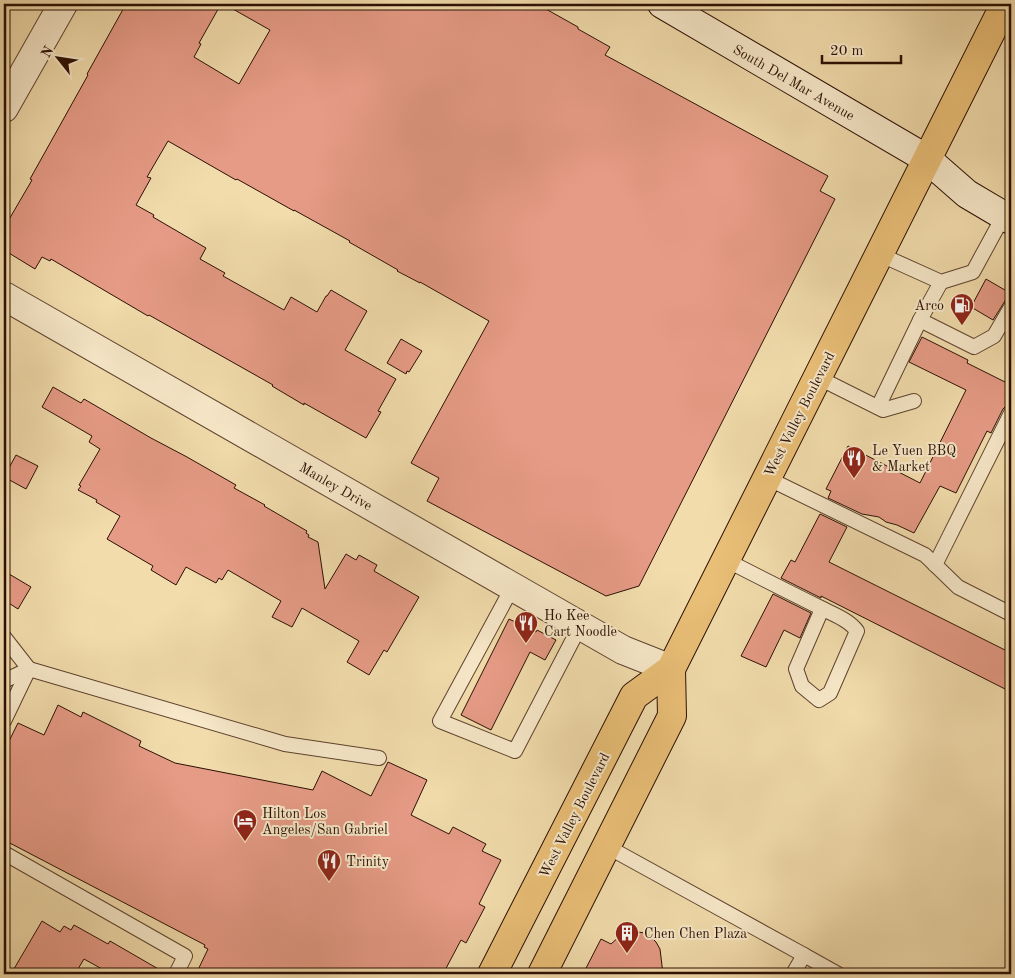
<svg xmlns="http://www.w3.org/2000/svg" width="1015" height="978" viewBox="0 0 1015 978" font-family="'Old Standard TT',serif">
<rect width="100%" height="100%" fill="#f2dcac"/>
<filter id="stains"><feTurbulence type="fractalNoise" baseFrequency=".004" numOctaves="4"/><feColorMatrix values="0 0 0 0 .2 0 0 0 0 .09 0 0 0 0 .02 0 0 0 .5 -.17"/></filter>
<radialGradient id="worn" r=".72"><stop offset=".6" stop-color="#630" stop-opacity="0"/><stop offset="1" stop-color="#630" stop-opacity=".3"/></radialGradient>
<g fill="#e69b86" stroke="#2b0f03">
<polygon points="126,4 221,4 199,43 201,44 194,57 239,84 270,30 224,4 537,4 578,27 578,29 610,47 605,55 828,176 820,191 835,199 639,586 606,596 427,501 439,478 411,463 489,321 420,282 420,283 397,271 398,270 349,242 350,241 294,210 294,211 237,179 236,180 168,141 147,177 151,178 136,205 154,215 153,217 206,248 200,259 225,273 223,276 284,310 291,297 317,312 326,296 327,296 331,290 367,311 345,350 396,379 378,411 381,412 366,438 304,403 304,405 272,386 273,385 149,315 148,316 51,259 50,261 42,257 35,269 4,250 4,228 32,180 30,179 49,145 88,75 87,74"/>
<polygon points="986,279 1010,293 993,320 971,307"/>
<polygon points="922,337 968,360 967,363 1011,385 1011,404 1007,405 1003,409 991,433 987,431 956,493 940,486 914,533 897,525 886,522 879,517 862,514 828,498 831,491 826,489 848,446 920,483 966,390 909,362"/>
<polygon points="401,339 422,351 409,372 407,371 406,374 387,363"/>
<polygon points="53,387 81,403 84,399 151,438 187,457 236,485 234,488 265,505 264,506 307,531 306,533 309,535 308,537 318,542 325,589 346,554 356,560 359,555 377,565 374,571 419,597 387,652 384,650 369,675 347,662 359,641 302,608 292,627 272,617 281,601 228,570 222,580 219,578 216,583 186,567 176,585 151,570 153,566 107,539 120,516 96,502 97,500 78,490 81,486 79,485 100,449 89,442 92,436 42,407"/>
<polygon points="16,455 38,466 26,489 4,477"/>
<polygon points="820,514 847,527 829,562 1011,653 1011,692 821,596 821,598 781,578 791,560 795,562"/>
<polygon points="4,571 31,587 18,609 4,600"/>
<polygon points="773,594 811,613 800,638 784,630 766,667 741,656"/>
<polygon points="509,619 536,632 537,630 556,640 545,660 530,652 491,730 461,715"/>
<polygon points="58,705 81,717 83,712 141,741 139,746 175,763 313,790 322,771 371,796 388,762 427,780 411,815 449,834 453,827 486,844 482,851 501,860 479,904 485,907 466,943 461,940 443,974 196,974 208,949 204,947 205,945 4,840 4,751 18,723 44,735"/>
<polygon points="42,921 60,932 64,926 71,930 74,925 108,944 110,941 167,974 111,974 84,959 75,974 11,974"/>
<polygon points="631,931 645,933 651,937 656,942 660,949 663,974 583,974 601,939 611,944 620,936"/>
</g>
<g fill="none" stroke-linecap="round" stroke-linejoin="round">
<g stroke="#5d422d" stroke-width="16">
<g id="lane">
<polyline points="879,254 941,282 973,272 1004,215"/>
<polyline points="941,282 920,320 974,347 994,336 1011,307"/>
<polyline points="817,377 883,410 914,401"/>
<polyline points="878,407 920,320"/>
<polyline points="767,478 925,555 958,587 1011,614"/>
<path d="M726,560c31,16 63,32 95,48 12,6 28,12 36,23l-27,62 -11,7 -17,-14 -6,-17 26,-60"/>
<polyline points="935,565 1011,413"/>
<polyline points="512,588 440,721 515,751 580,626"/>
<polyline points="4,637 29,669 285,744 379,758"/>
<polyline points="4,681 29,669"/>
<polyline points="4,721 29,669"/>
<polyline points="606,846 804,955 793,974"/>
<polyline points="4,853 185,956 176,974"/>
<polyline points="804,955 838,974"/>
</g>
</g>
<g stroke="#5d422d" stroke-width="30">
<g id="street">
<polyline points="4,108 63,4"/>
<polyline points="4,296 623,650 671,669"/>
</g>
</g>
<g stroke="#2b0f03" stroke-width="30">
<polyline id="secondary" points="662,4 927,159 967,194 1011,220"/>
</g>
<g stroke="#2b0f03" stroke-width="30">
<g id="primary">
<polyline points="492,974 634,696 671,669 1005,4"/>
<polyline points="542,974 672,716 671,669"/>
</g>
</g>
<use href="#lane" stroke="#f7e8c9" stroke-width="14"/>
<use href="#street" stroke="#f7e8c9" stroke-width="28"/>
<use href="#secondary" stroke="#f7e8c9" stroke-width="28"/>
<use href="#primary" stroke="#e9be76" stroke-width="28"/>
</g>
<defs>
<g id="fuel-pin" transform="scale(1.25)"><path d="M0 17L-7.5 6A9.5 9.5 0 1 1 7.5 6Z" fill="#8f2418" stroke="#f7e8c9"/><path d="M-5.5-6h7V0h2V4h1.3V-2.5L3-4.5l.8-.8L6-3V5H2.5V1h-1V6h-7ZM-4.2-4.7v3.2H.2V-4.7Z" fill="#fff"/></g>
<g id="restaurant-pin" transform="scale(1.25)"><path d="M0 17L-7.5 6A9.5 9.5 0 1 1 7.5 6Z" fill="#8f2418" stroke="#f7e8c9"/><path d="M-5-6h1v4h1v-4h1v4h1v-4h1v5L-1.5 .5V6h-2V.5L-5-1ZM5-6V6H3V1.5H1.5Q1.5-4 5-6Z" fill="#fff"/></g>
<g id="hotel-pin" transform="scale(1.25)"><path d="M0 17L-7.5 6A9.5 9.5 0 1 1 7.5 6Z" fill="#8f2418" stroke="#f7e8c9"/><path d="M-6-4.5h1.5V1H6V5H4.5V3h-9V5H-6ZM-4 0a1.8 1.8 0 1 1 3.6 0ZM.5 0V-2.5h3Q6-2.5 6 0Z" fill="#fff"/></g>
<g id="building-pin" transform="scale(1.25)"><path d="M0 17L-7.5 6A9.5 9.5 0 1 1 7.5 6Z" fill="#8f2418" stroke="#f7e8c9"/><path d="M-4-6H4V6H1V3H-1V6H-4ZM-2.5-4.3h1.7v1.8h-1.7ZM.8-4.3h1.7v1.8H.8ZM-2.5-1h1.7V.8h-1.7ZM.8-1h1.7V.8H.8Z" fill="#fff"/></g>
</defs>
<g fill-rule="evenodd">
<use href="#fuel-pin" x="962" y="305"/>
<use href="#restaurant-pin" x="854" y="458"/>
<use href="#restaurant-pin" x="526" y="623"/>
<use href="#hotel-pin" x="245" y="821"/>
<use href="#restaurant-pin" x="329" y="861"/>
<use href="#building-pin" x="627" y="933"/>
</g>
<g text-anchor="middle" stroke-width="4" stroke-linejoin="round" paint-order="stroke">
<g font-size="14" fill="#2b0f03" stroke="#f7e8c9">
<text transform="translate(794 82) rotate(30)" y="5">South Del Mar Avenue</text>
<text transform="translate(799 414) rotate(-63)" y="5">West Valley Boulevard</text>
<text transform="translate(336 486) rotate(30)" y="5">Manley Drive</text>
<text transform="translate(574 815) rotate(-63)" y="5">West Valley Boulevard</text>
</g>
<g font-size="14" fill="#2b0f03" stroke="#f7e8c9" text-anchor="start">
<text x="944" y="310" text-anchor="end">Arco</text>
<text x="872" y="455">Le Yuen BBQ<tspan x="872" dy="16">&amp; Market</tspan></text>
<text x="544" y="620">Ho Kee<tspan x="544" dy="16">Cart Noodle</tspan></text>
<text x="262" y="818">Hilton Los<tspan x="262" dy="16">Angeles/San Gabriel</tspan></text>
<text x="346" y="866">Trinity</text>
<text x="644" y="938">Chen Chen Plaza</text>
</g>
</g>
<rect width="1015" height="978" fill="none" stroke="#f2dcac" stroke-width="20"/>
<rect x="5" y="5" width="1005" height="968" fill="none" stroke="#2b0f03" stroke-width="2.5"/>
<rect x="10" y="10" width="995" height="958" fill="none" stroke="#2b0f03"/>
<g transform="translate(58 58) rotate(300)" stroke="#f7e8c9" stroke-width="4" paint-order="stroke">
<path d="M0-4L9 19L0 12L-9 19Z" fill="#2b0f03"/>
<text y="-8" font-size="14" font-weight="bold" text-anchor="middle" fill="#2b0f03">N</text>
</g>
<path d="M822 55v8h79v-8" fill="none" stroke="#2b0f03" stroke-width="2.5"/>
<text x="830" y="55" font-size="15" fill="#2b0f03" stroke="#f7e8c9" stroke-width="4" paint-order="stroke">20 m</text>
<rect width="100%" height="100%" filter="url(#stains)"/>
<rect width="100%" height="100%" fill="url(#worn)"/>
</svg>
